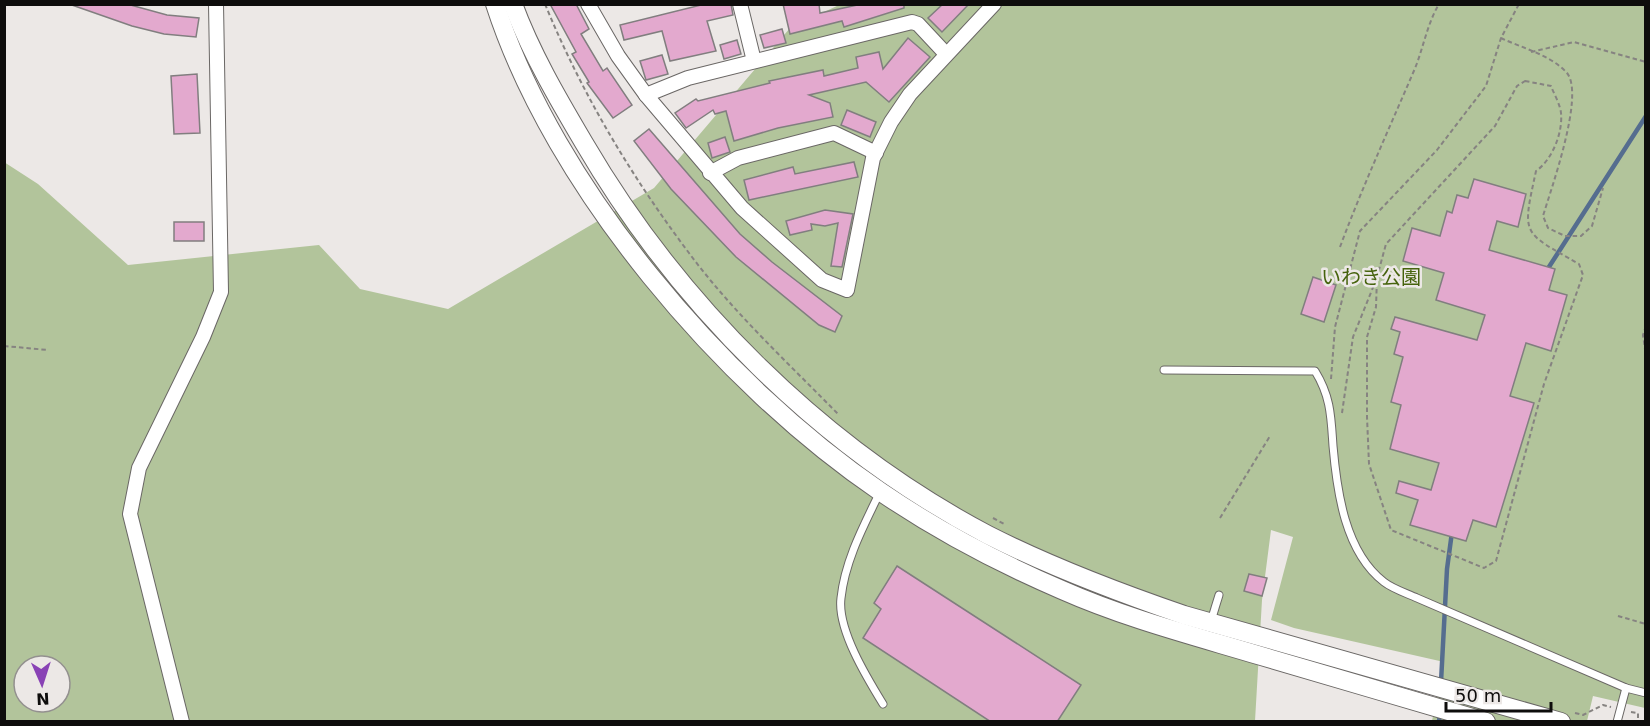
<svg xmlns="http://www.w3.org/2000/svg" width="1650" height="726" viewBox="0 0 1650 726" font-family="'DejaVu Sans','Noto Sans JP',sans-serif">
<rect width="100%" height="100%" fill="#ece8e6"/>
<path fill="#b2c49b" fill-rule="evenodd" d="M839,5h806v703l-52,-12 -6,25h-155l12,-59 -150,-34 -23,-8 22,-83 -22,-7 -9,70 -7,121h-1250l-1,-559 34,22 90,81 191,-20 41,44 88,20 206,-121 136,-160zM24,666h36v36h-36z"/>
<g fill="none" stroke-linecap="round" stroke-linejoin="round">
<g stroke="#556d8f" stroke-width="4.5">
<polyline points="1547,270 1646,116"/>
<polyline points="1441,682 1447,569 1452,532"/>
<polyline points="1439,722 1440,712"/>
</g>
</g>
<g fill="#e3a9ce" stroke="#817e7f" stroke-width="1.5">
<polygon points="69,4 127,4 167,15 199,18 196,37 164,34 132,26"/>
<polygon points="550,4 576,4 589,29 581,34 603,71 607,68 632,105 613,118 587,83 589,82 572,54 576,52"/>
<polygon points="705,4 731,4 733,15 707,21 716,51 670,61 662,31 624,40 620,25"/>
<polygon points="783,4 819,4 820,13 862,4 904,4 904,8 844,27 842,21 790,34"/>
<polygon points="943,4 969,4 942,32 928,18"/>
<polygon points="782,29 786,43 764,48 760,35"/>
<polygon points="908,38 930,57 889,102 866,82 809,95 830,103 833,117 778,128 734,141 726,111 715,114 713,110 686,128 675,113 696,99 698,101 770,83 769,81 823,70 824,76 858,68 856,57 879,52 883,69"/>
<polygon points="737,40 741,54 724,59 720,45"/>
<polygon points="662,55 668,74 646,80 640,61"/>
<polygon points="197,74 200,133 174,134 171,76"/>
<polygon points="847,110 876,122 870,137 841,125"/>
<polygon points="649,129 740,234 772,262 842,316 835,332 819,325 736,257 671,189 634,141"/>
<polygon points="725,137 730,152 712,158 708,143"/>
<polygon points="854,162 858,177 749,200 744,180 793,167 795,174"/>
<polygon points="1474,179 1526,194 1518,227 1497,221 1489,250 1555,269 1549,290 1567,295 1551,351 1526,343 1510,396 1534,403 1496,527 1473,520 1466,541 1410,525 1418,500 1396,493 1399,481 1431,490 1439,463 1390,449 1401,405 1391,402 1403,357 1394,354 1400,332 1391,329 1395,317 1477,340 1485,315 1436,300 1444,273 1403,261 1412,228 1440,236 1447,211 1452,213 1457,195 1468,198"/>
<polygon points="825,210 853,214 842,267 831,266 838,223 825,226 811,224 812,230 790,235 786,221"/>
<rect x="174" y="222" width="30" height="19"/>
<polygon points="1313,277 1336,285 1324,322 1301,314"/>
<polygon points="897,566 1081,685 1057,722 991,722 863,638 881,609 874,603"/>
<polygon points="1249,574 1267,578 1262,596 1244,591"/>
</g>
<g fill="none" stroke-linecap="round" stroke-linejoin="round">
<g stroke="#6a6765" stroke-width="9">
<g id="service">
<path d="M1164,370l151,1c16,26 16,46 18,75 4,46 12,106 51,136 9,7 22,11 33,16l209,90 20,5"/>
<path d="M879,494c-16,33 -34,67 -38,104 -4,31 26,80 42,106"/>
<polyline points="1211,621 1219,595"/>
<polyline points="1617,722 1626,688"/>
</g>
</g>
<g stroke="#6a6765" stroke-width="16">
<g id="minor">
<polyline points="588,4 618,56 646,95 742,208 822,280 847,290 873,158 891,122 910,94 994,4"/>
<polyline points="740,4 754,61"/>
<polyline points="646,95 688,78 912,22 918,24 946,54"/>
<polyline points="710,173 738,158 834,133 876,153"/>
<polyline points="182,722 130,514 139,468 203,337 221,292 216,4"/>
</g>
</g>
<g stroke="#6a6765" stroke-width="20">
<g id="tertiary">
<path d="M495,4c59,183 228,381 386,488 56,38 118,71 181,98 61,27 125,44 189,63 78,23 157,46 235,69"/>
<path d="M513,4c18,49 45,95 71,139 94,161 238,305 404,392 63,32 129,57 196,80l377,107"/>
</g>
</g>
<g stroke="#868381" stroke-width="2" stroke-dasharray="4.5 3" stroke-linecap="butt">
<path d="M545,4c37,90 86,172 144,249 43,58 98,109 149,161"/>
<path d="M1501,38c21,10 50,17 66,35 18,22 -16,116 -24,143l5,12 17,8h16l11,-10 11,-38"/>
<polyline points="1531,52 1574,42 1646,62"/>
<path d="M1525,81l26,5c3,8 9,18 10,27 2,20 -9,47 -25,58 -14,65 -15,60 43,93l4,11 -39,109 -48,177 -12,7 -93,-38 -22,-66 -2,-47v-80l9,-30 1,-30 9,-33 109,-118 22,-40z"/>
<path d="M1340,247c22,-59 48,-116 73,-174 10,-22 13,-47 26,-69"/>
<polyline points="1646,326 1643,335 1646,356"/>
<polyline points="4,346 48,350"/>
<polyline points="1331,379 1335,327 1360,231 1437,150 1486,86 1501,38 1519,4"/>
<polyline points="1342,413 1353,337 1376,280"/>
<polyline points="993,518 1004,524"/>
<polyline points="1220,518 1270,436"/>
<polyline points="1618,616 1646,624"/>
<polyline points="1631,712 1638,713 1638,722"/>
<polyline points="1575,713 1583,715 1603,705 1611,707"/>
</g>
<use href="#service" stroke="#fff" stroke-width="7"/>
<use href="#minor" stroke="#fff" stroke-width="14"/>
<use href="#tertiary" stroke="#fff" stroke-width="18"/>
</g>
<g text-anchor="middle" stroke-width="5" stroke-linejoin="round" paint-order="stroke">
<g font-size="20" fill="#46630d" stroke="#ece8e6">
<text x="1371" y="284">いわき公園</text>
</g>
</g>
<rect width="1650" height="726" fill="none" stroke="#0e0d0c" stroke-width="12"/>
<g transform="translate(42 684) rotate(177)"><circle r="28" fill="#ece8e6" stroke="#93908f" stroke-width="1.5"/>
<path d="M0-4.5L10 22L0 15L-10 22Z" fill="#8942b5"/>
<text y="-9" font-size="16" font-weight="bold" text-anchor="middle" fill="#0e0d0c">N</text>
</g>
<path d="M1446 702v9h105v-9" fill="none" stroke="#0e0d0c" stroke-width="3"/>
<text x="1455" y="702" font-size="18" fill="#0e0d0c" stroke="#ece8e6" stroke-width="4.5" paint-order="stroke">50 m</text>
</svg>
